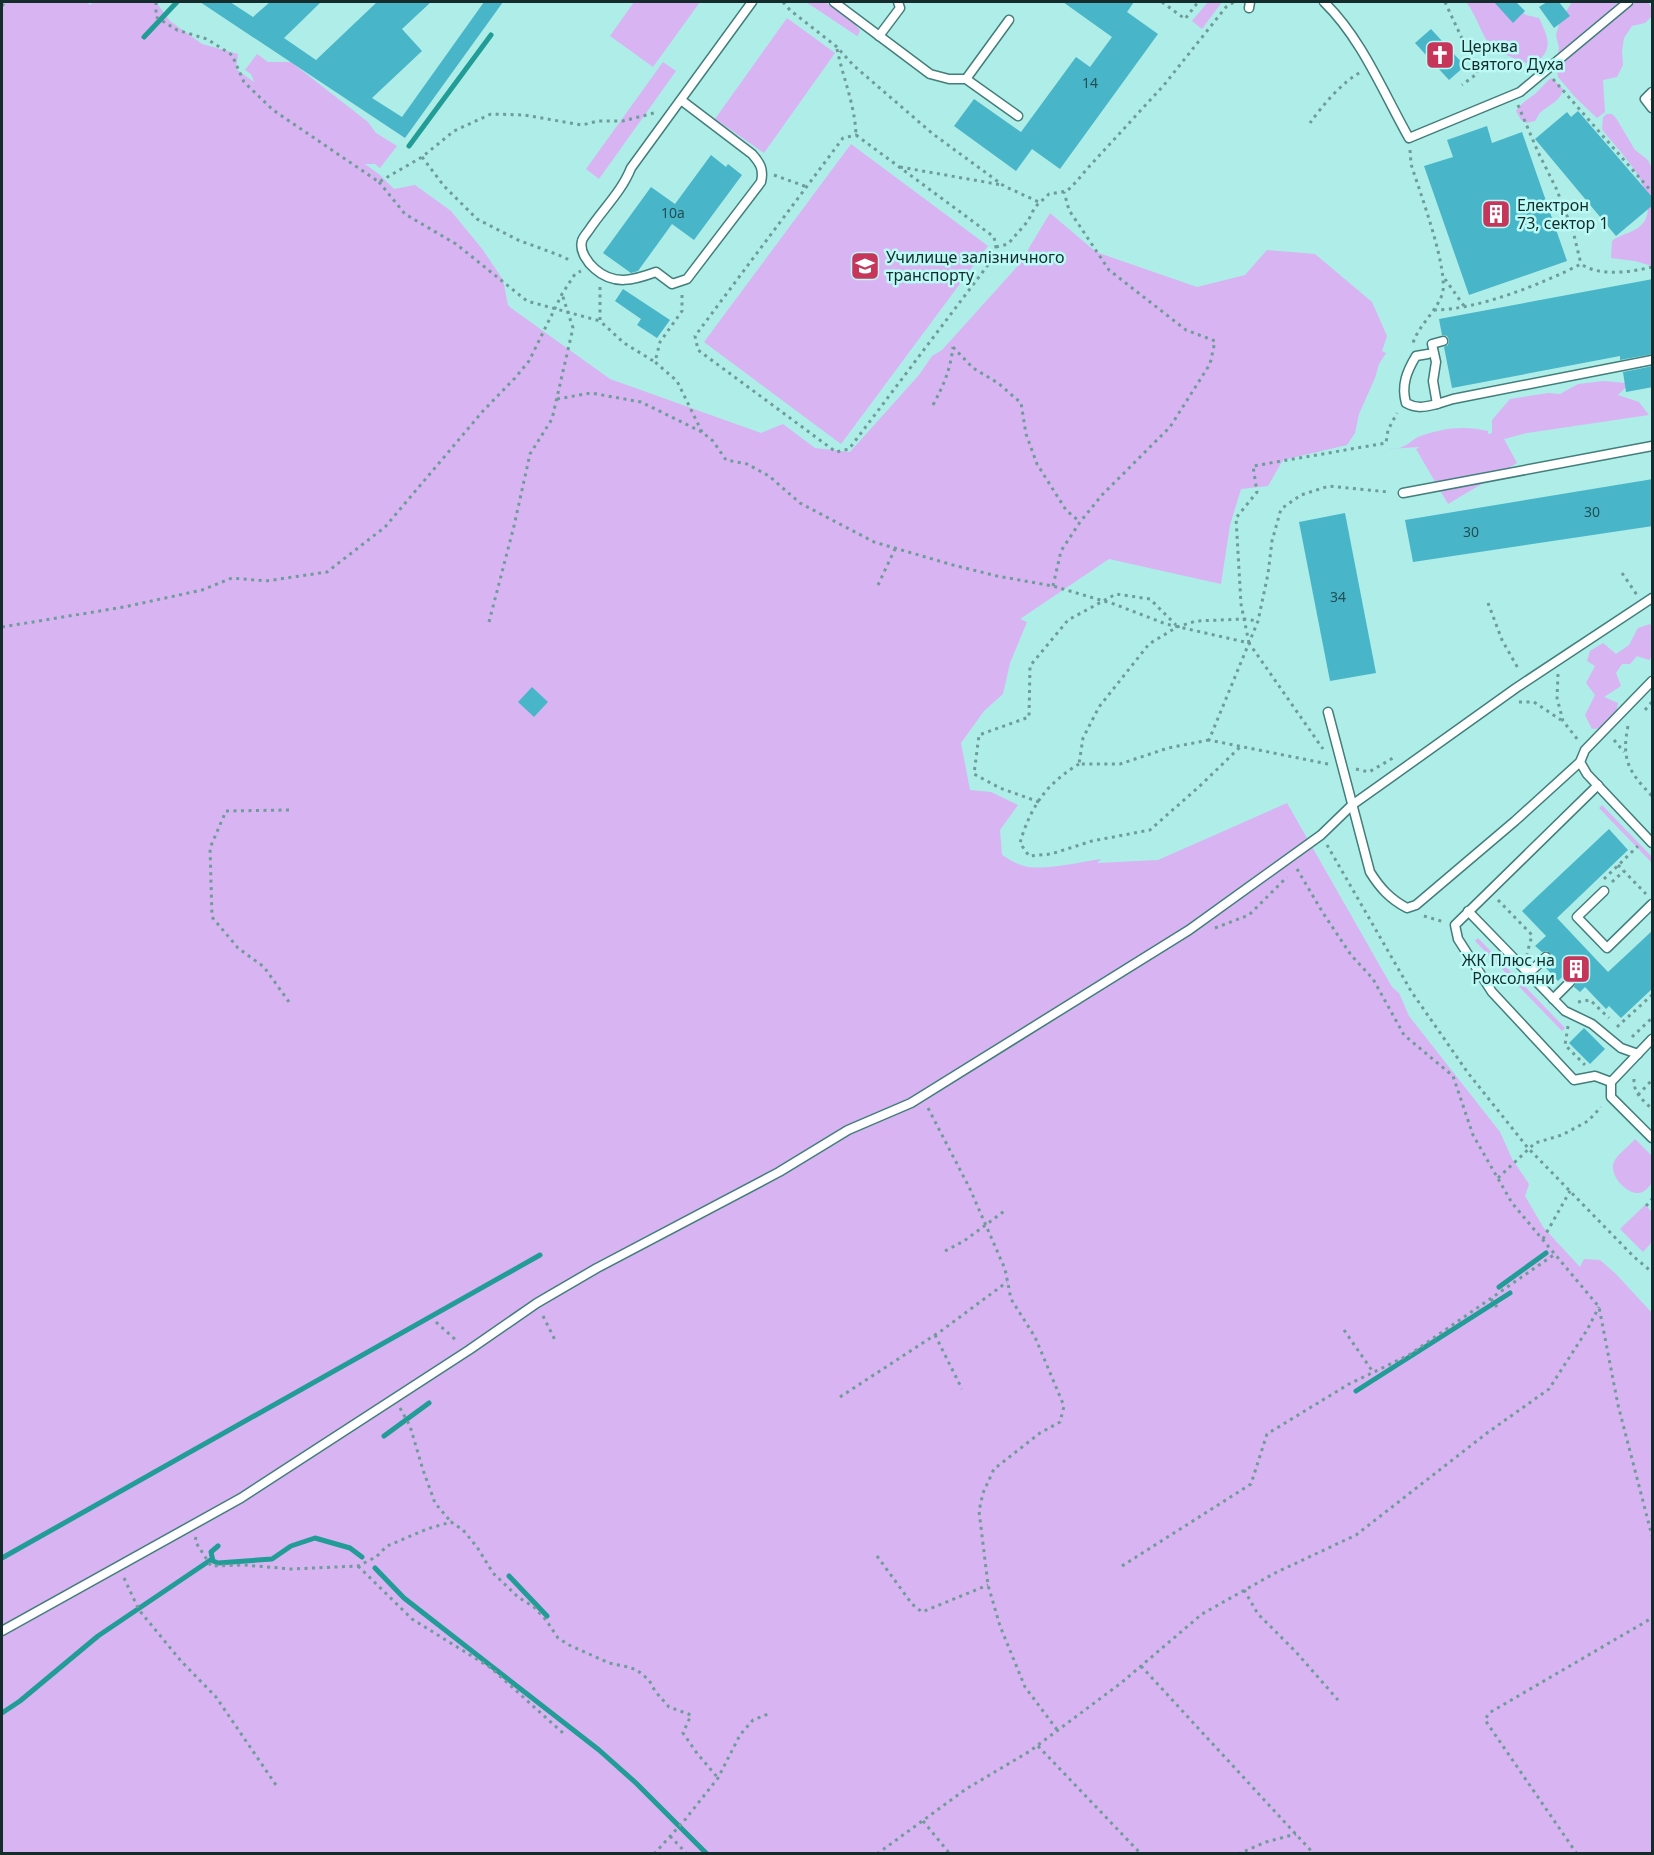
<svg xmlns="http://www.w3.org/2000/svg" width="1654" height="1855" viewBox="0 0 1654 1855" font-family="'Noto Sans',sans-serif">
<rect width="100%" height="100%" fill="#afede8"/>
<g fill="#d8b4f2">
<path d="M2,2h85l3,3 3,-3h63l14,19 32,23 36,10 -2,15 18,13 -3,-8 -6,-4 12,-16 11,8h23l77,60 8,11 21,13 -17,22 -5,-4h-10l15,11 14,14 21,-4 36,26 32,39 20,30 5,25 3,3 99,71 151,54 22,-9 32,24 35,4 69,-77 13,-19 10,-6 83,-92 4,-10 21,-35 46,39 101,35 48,-12 22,-25 48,4 57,48 15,34 -5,15 4,2 -7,11 -4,14 -16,36 -4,19 -8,12 -64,15 -15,26 -27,3 -11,36 -9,59 -112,-25 -89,60 7,3 -17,41 -7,31 -19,17 -23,32 9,47 21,2 27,13 -18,25 2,25c7,4 14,9 22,11 18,5 57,-4 77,-7l-4,4 61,-3 129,-57 105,184 7,6 10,23 91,116 12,27 17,25 -4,12 18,31 37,40 4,-8 16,1 16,14 36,39v540l-1650,1z"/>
<polygon points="634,2 700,2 653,67 610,36"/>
<polygon points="806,2 825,2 855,24 860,31 858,35 857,36"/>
<polygon points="1208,2 1222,2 1202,29 1192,21"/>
<path d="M1466,2h43l17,13 13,3c10,21 15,32 -6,47 -14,-3 -25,-11 -39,-14 -13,-15 -16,-34 -28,-49z"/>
<polygon points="1572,2 1648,2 1652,9 1652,16 1645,23 1632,26 1624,38 1622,51 1623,65 1617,77 1603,80 1605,112 1597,118 1576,98 1558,77 1556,62 1559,48 1556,35 1560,21"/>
<polygon points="787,18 835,53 764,153 715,119"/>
<polygon points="663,62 676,71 599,179 586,169"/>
<path d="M1552,78l11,11c-2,12 -14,16 -22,23 -2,1 -5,8 -6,9l-9,2 -5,-3 -5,-9c7,-10 12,-11 20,-18 6,-5 9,-11 16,-15z"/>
<path d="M1607,114h5l4,4 19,32 13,10 4,9v97l-17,-5 -24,-3 1,-17c10,-8 24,-8 32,-19 5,-7 4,-15 3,-23 -6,-29 -28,-47 -45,-70l1,-12z"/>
<polygon points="851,144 988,246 841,444 704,342"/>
<path d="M1604,381l21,2v5l-7,7 21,7 10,13 -122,18 -23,6 13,24 -69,41 -32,-55 4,-2 -32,2c4,0 10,0 14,-2 6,-2 10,-7 16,-10 23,-9 46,-12 70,-6v3l4,-1v-13l18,-21 38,-6 12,1 18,-10z"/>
<polygon points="1650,624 1652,627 1652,656 1649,660 1637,656 1630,664 1622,664 1616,673 1621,686 1604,697 1618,703 1616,713 1603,728 1592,729 1585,715 1595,695 1586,683 1595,666 1587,661 1590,651 1603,643 1616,654 1629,645 1638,628"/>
<polygon points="1602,805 1652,857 1652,863 1599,808"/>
<polygon points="1478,938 1565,1028 1562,1031 1475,941"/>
<path d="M1635,1139l17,17v27c-4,5 -9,11 -16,10 -12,-1 -29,-21 -21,-33 4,-7 14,-14 20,-21z"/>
<polygon points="1645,1205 1652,1212 1652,1242 1643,1252 1620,1229"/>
</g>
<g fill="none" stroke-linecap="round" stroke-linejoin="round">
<g stroke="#229c97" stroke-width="5">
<polyline points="144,37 177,2"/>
<polyline points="409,146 491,35"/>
<polyline points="1499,1287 1546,1253"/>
<polyline points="1356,1391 1510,1293"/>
<polyline points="384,1436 429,1403"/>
<polyline points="218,1546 211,1552 213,1561 218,1563 272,1559 291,1546 315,1538 350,1548 362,1557"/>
<polyline points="2,1558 540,1255"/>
<polyline points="375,1568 404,1598 599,1750 636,1783 707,1854"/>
<polyline points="509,1576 547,1616"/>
<polyline points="2,1713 20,1701 98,1636 212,1559"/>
</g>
</g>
<g fill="#49b5c8">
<polygon points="200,2 230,2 253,17 270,2 321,2 284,38 316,60 377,2 431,2 402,29 422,51 372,98 402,117 484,2 503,2 405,138"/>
<polygon points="1063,2 1134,2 1127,12 1158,34 1060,169 1032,149 1016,171 954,126 974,99 1021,132 1076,57 1090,67 1112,37"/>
<polygon points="1494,2 1516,2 1525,11 1513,23"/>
<polygon points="1547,2 1559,2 1570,16 1554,28 1539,7"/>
<polygon points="1431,29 1465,66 1449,80 1415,43"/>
<polygon points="1578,111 1653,198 1653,205 1616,236 1535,139 1567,112 1571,117"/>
<polygon points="1487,126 1492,143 1522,132 1567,261 1469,295 1424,166 1453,157 1447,140"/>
<polygon points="711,155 726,167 728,164 742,175 694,240 672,224 638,271 631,273 603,253 651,187 675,204"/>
<polygon points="1653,279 1653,354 1620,360 1620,356 1452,388 1444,347 1448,345 1449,340 1447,336 1442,335 1439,319"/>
<polygon points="623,289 670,320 657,338 637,325 641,319 615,301"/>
<polygon points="1653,366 1653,387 1626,392 1623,372"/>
<polygon points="1653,479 1653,526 1413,562 1405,520"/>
<polygon points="1345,513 1376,673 1330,681 1299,522"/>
<polygon points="532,687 548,702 534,717 518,702"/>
<polygon points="1609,829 1628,850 1557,918 1608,972 1653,930 1653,988 1621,1018 1609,1006 1606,1009 1585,987 1580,992 1574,987 1576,981 1574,977 1569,976 1566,977 1564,975 1558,981 1546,968 1552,963 1550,962 1552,955 1547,951 1542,952 1535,946 1546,936 1522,911"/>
<polygon points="1584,1028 1605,1049 1590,1064 1569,1043"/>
</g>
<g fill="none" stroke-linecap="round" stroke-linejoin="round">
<g stroke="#427e7b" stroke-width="11">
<g id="service">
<polyline points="834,2 930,74 949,79 966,79 1018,116"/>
<path d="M1324,2c38,37 59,90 85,136l111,-46 108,-90"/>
<polyline points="1249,8 1250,2"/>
<polyline points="879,36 900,8 898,2"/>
<polyline points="966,79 1009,20"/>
<polyline points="1652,92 1645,99 1652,108"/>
<path d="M681,100l71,54c8,9 12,15 9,28l-74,97 -15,5 -16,-12c-22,8 -42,14 -61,-3 -7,-6 -16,-18 -13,-28 1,-4 5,-8 7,-11 14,-21 33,-39 42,-62l121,-166"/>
<polyline points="1443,341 1432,344 1436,362 1433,381 1437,404 1453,399 1652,360"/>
<path d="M1428,354l-12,2c-9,15 -15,29 -10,47 11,6 19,4 31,1"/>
<polyline points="1403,493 1652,446"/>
<path d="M1328,712l42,160c10,16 20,27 37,36l9,-3 99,-84 65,-59 5,-12 67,-69"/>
<polyline points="1580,762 1587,774 1652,843"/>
<polyline points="1598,785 1455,925 1458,939 1492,992 1574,1080 1595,1076 1611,1082"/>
<polyline points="1604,891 1577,917 1607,948 1652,904"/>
<polyline points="1468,911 1565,1011 1592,1024 1621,1048 1638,1054"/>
<polyline points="1529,973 1546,957"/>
<polyline points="1553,999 1570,982"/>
<polyline points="1652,1039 1611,1082 1611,1097 1652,1138"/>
<polyline points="2,1631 241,1498 469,1350 537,1303 597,1268 779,1172 848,1130 911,1103 1189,930 1321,835 1352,805 1390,778 1516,688 1652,598"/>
</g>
</g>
<g stroke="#6e9c99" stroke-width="3" stroke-dasharray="3 4.5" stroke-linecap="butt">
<polyline points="156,2 156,17 177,30 207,39 232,55 244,82 273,110 379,182 422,157 454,131 491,114 524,115 582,125 598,121 623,121 654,113"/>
<polyline points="783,2 790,10 837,47 853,65 933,134 1004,186 1041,203"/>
<polyline points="1162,2 1185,19 1198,2"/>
<polyline points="1445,2 1478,73 1462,85"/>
<polyline points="2,6 5,2"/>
<path d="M837,49c6,29 18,56 19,86"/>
<polyline points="1553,79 1652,192"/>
<polyline points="1518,105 1538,152 1556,188 1573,231 1581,264"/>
<path d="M1310,123c12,-17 33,-42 51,-51"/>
<polygon points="856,135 994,237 997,253 849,449 836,452 698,350 695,336 843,138"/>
<path d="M1410,150l1,14c8,26 39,108 31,131 -7,18 -23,30 -29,48"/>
<polyline points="422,157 444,186 477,219 518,240 564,257 572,262"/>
<polyline points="900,167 1002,185"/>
<polyline points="774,175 807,187"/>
<polyline points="379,182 405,214 456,244 527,301 600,321"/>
<polyline points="996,247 1008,244 1028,221 1035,207 1049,194 1067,191 1077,181 1086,170 1164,85 1226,7 1234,2"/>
<polyline points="1445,279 1464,306"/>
<polyline points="600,287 600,321 624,343 655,362"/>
<polyline points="682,295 682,311 660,342 655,362 677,381 702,432"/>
<path d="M1434,310c43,0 108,-26 147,-46 19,13 50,8 71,3"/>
<polyline points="953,347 973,368 998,383 1021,403 1026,434 1037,464 1066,510 1080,522"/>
<polyline points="557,399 591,393 641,402 702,432 713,441 726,460 747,464 769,476 800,503 874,542 953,565 997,576 1053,586 1114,604 1166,624 1249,643 1323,749"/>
<path d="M933,405c11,-21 17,-34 20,-58"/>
<polyline points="1622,573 1637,595"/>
<polyline points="878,585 895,549"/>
<polyline points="1053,586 1061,551 1080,522 1102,495 1170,427 1210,364 1215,341 1186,330 1109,270 1069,210 1064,192"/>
<polyline points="1488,603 1502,640 1519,670"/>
<polyline points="489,622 514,526 530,454 552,419 573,328 562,294"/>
<polyline points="2,627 124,607 202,590 232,578 266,581 327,572 385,527 483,411 515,378 529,361 562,294 575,274 581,271"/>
<polyline points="1249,643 1241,604 1236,518 1257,492 1253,466 1386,443 1388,430 1397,413"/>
<polyline points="1558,674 1557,698 1563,721 1578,740"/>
<polyline points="1519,702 1534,702 1561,720"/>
<polyline points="1645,710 1652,702"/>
<path d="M1628,726c-7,34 1,46 24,70"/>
<polyline points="1209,740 1168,748 1120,764 1079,764 1083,738 1099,707 1149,644 1177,627 1196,621 1244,619 1258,621"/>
<polyline points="1614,740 1624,752"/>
<path d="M1079,764c-8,5 -16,10 -23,17 -18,15 -30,40 -36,62l9,13 22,-2 41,-13 58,-11 52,-46 38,-37"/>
<polyline points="1328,764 1209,740 1258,621 1268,574 1272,541 1281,509 1301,495 1329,486 1389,492"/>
<polyline points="1356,769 1369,772 1393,758"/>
<polyline points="1039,802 1000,788 974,774 979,735 1029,717 1030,666 1068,620 1116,594 1150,599 1176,625"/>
<polyline points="289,810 226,811 210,848 212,917 238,948 264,967 289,1002"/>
<polyline points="1327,845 1411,991 1468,1073 1528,1148 1634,1257 1652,1272"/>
<polyline points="1618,865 1646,894"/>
<polyline points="1297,869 1323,913 1351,955 1373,979 1404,1035 1453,1076 1473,1135 1512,1203 1599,1307 1618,1405 1652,1536"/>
<polyline points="1604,879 1638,846"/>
<polyline points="1612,882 1624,871"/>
<polyline points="1498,900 1532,935 1527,954"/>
<polyline points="1424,916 1444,922"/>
<polyline points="1215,928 1249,915 1287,877"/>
<polyline points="1578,1002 1590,1000 1609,1018"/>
<polyline points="1568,1026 1565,1045 1585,1065"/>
<polyline points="1617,1027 1652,995"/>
<polyline points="1632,1037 1652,1018"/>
<path d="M1634,1079c-1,14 9,21 18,30"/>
<polyline points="1638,1095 1652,1080"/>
<polyline points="928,1108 970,1189 1005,1269 1011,1299 1035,1337 1064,1406 1060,1422 1040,1433 994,1469 983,1493 979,1511 988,1585 1000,1626 1025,1687 1058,1731"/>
<polyline points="1498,1178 1535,1143 1562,1135 1588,1121 1601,1107"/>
<polyline points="1646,1206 1652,1199"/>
<polyline points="1543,1239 1570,1191"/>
<polyline points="945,1251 964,1241 1007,1209"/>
<polyline points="1491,1299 1497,1307"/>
<polyline points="543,1316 556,1342"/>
<polyline points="436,1322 458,1342"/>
<polyline points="1344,1330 1373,1372"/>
<polyline points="935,1335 962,1389"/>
<polyline points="840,1397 941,1331 1007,1282"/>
<polyline points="400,1408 410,1426 423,1470 435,1503 451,1522"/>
<polyline points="196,1537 195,1541 211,1566 244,1565 291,1569 358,1566 376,1557 387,1546 427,1529 451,1522 463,1530 477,1547 493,1573 518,1597 534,1607 546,1620 558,1638 569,1645 609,1663 628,1667 637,1670 649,1680 655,1691 669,1707 691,1715 683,1733 696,1752 718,1778"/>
<polyline points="877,1556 912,1604 922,1612 988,1585"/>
<polyline points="358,1566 412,1619 491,1668 564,1734"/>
<polyline points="1122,1566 1251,1484 1267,1434 1349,1384 1409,1355 1555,1254"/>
<polyline points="124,1578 139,1610 181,1661 216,1697 278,1788"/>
<polyline points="1244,1590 1258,1614 1296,1652 1338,1700"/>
<polyline points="1141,1666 1314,1854"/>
<polyline points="1038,1746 1141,1854"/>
<polyline points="923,1821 950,1854"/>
<polyline points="670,1836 687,1854"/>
<polyline points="654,1854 684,1821 718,1778 740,1735 753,1720 768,1714"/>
<polyline points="877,1854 966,1789 1030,1751 1121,1683 1202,1614 1275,1573 1356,1535 1487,1433 1549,1389 1587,1330 1599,1307"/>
<polyline points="1238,1854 1266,1842 1296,1834"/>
<polyline points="1577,1854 1485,1720 1489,1713 1652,1618"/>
</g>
<use href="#service" stroke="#fff" stroke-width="8"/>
</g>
<defs>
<g id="church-square" transform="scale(1.5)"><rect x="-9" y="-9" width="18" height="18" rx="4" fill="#c5365a" stroke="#bcfaf6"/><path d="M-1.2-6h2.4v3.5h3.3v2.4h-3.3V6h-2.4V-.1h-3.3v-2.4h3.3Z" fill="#fff"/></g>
<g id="building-square" transform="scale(1.5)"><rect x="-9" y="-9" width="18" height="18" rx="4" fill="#c5365a" stroke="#bcfaf6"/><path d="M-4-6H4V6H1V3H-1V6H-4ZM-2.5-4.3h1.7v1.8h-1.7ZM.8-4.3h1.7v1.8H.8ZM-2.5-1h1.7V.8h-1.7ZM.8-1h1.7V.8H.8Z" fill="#fff"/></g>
<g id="university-square" transform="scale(1.5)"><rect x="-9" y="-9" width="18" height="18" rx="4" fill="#c5365a" stroke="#bcfaf6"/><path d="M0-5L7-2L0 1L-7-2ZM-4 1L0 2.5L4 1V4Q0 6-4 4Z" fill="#fff"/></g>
</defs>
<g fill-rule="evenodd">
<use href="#church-square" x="1440" y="55"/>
<use href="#building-square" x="1496" y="214"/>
<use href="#university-square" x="865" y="266"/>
<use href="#building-square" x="1576" y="969"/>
</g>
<g text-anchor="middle" stroke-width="5" stroke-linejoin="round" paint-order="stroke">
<g font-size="14" fill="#214f53">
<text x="1090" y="88">14</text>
<text x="673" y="218">10а</text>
<text x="1592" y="517">30</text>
<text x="1471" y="537">30</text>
<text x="1338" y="602">34</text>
</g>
<g font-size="16" fill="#142d2c" stroke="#bcfaf6" text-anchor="start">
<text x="1461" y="52">Церква<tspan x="1461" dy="18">Святого Духа</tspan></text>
<text x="1517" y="211">Електрон<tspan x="1517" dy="18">73, сектор 1</tspan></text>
<text x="886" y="263">Училище залізничного<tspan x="886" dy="18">транспорту</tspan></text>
<text x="1555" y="966" text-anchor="end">ЖК Плюс на<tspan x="1555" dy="18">Роксоляни</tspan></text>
</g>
</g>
<rect width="1654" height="1855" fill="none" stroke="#142d2c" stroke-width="6"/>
</svg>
